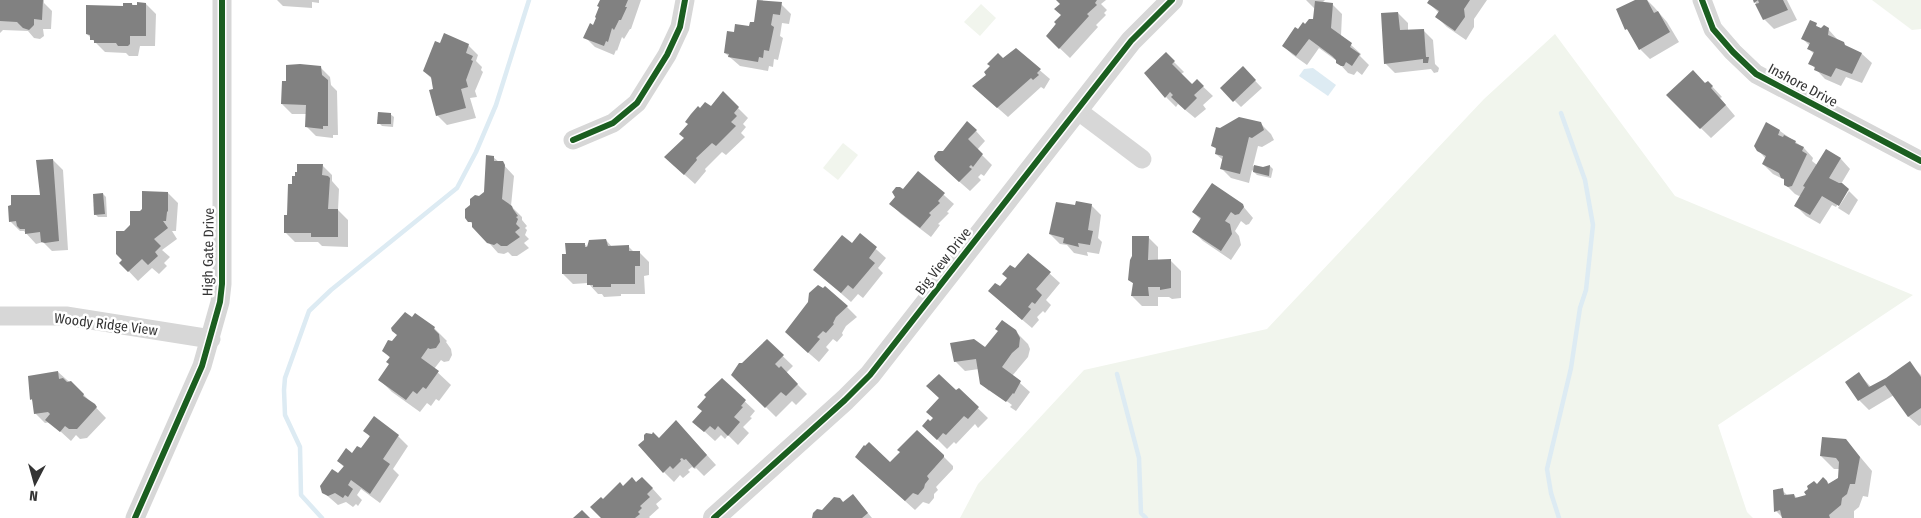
<svg xmlns="http://www.w3.org/2000/svg" width="1921" height="518" viewBox="0 0 1921 518" font-family="'Fira Sans Condensed',sans-serif">
<rect width="100%" height="100%" fill="#fff"/>
<g fill="#f1f5ed">
<polygon points="1872,0 1921,0 1921,29 1912,30"/>
<polygon points="981,4 996,18 980,36 964,22"/>
<polygon points="1555,34 1675,196 1913,295 1718,425 1747,512 1753,518 960,518 978,484 1084,370 1267,329 1484,99"/>
<polygon points="843,143 858,155 838,180 823,168"/>
</g>
<polygon fill="#ddebf3" points="1313,68 1336,85 1328,96 1299,76 1304,69"/>
<g fill="#0003">
<polygon points="0,0 44,0 44,3 52,11 51,29 43,29 44,36 40,39 34,38 28,31 3,30 0,33"/>
<polygon points="277,0 319,0 319,3 312,2 312,8 283,6"/>
<polygon points="601,0 641,0 631,29 630,29 624,39 622,37 617,51 616,50 614,55 595,47 585,37 594,27"/>
<polygon points="758,0 781,4 791,14 789,24 782,23 780,36 783,38 778,60 774,59 773,67 769,66 768,71 740,66 725,53 735,33 755,23"/>
<polygon points="1058,0 1106,0 1101,4 1107,10 1104,13 1106,15 1096,25 1098,27 1070,58 1047,36 1062,15 1061,4"/>
<polygon points="1306,0 1325,0 1322,3 1332,4 1342,14 1341,36 1361,54 1360,56 1369,65 1362,75 1357,71 1354,75 1348,73 1337,61 1319,48 1307,65 1293,55 1283,46 1305,26 1314,21 1316,10"/>
<polygon points="1431,0 1487,0 1474,19 1474,27 1466,40 1447,27 1437,17 1439,13 1429,3"/>
<polygon points="1638,0 1647,0 1654,7 1667,22 1679,42 1650,59 1640,49 1631,34 1626,28"/>
<polygon points="1754,0 1787,0 1797,20 1774,29 1764,19"/>
<polygon points="132,4 134,6 146,4 156,14 155,46 140,46 138,56 129,56 126,53 105,52 87,34 124,7"/>
<polygon points="1398,13 1408,23 1408,31 1423,30 1433,40 1435,64 1439,68 1438,72 1434,73 1431,69 1395,73 1385,63"/>
<polygon points="1811,22 1821,29 1828,29 1838,40 1848,48 1862,54 1872,63 1862,83 1846,77 1841,86 1825,79 1810,63 1814,54 1808,48 1810,46 1803,39"/>
<polygon points="468,45 478,55 476,61 482,67 481,70 483,72 475,91 477,97 470,98 476,118 447,125 437,115 432,79 424,71"/>
<polygon points="1016,50 1050,79 1044,89 1041,87 1008,117 984,96 992,66"/>
<polygon points="1166,54 1184,72 1181,74 1192,86 1197,81 1213,96 1203,105 1206,109 1195,118 1178,104 1176,107 1166,97"/>
<polygon points="320,67 330,77 331,85 337,91 338,135 333,135 333,138 316,136 306,126 307,114 292,114 282,104 287,82"/>
<polygon points="1243,68 1262,88 1241,107 1222,88"/>
<polygon points="1708,82 1722,97 1720,98 1735,116 1711,138 1667,95"/>
<polygon points="723,93 748,118 743,124 746,127 741,133 745,137 726,155 722,152 705,169 706,171 695,184 676,167 685,138 700,109 711,108"/>
<polygon points="390,114 394,117 393,127 382,126 379,123"/>
<polygon points="1260,123 1271,134 1274,140 1262,147 1258,146 1253,166 1263,168 1270,166 1273,169 1271,178 1257,175 1252,170 1249,183 1231,178 1221,168 1223,160 1216,154 1217,150 1213,146"/>
<polygon points="976,131 985,141 977,150 992,165 984,176 981,174 978,177 981,180 970,191 946,170 943,153"/>
<polygon points="1780,131 1804,148 1813,158 1812,161 1817,165 1826,150 1841,159 1850,169 1841,184 1849,191 1846,191 1836,207 1832,205 1820,224 1806,216 1796,206 1802,195 1799,196 1795,194 1785,184 1785,180 1773,174 1763,164 1766,159 1758,150"/>
<polygon points="493,157 499,162 502,163 514,176 511,206 522,217 522,220 527,226 525,228 527,230 525,235 529,239 524,243 529,248 517,256 512,256 508,252 504,254 498,253 467,218 480,197 485,193"/>
<polygon points="53,160 63,170 68,250 52,251 43,242 36,244 24,231 20,231 10,221 41,197"/>
<polygon points="322,165 332,175 332,181 339,189 338,210 348,220 348,247 322,246 318,242 295,242 285,232 293,185"/>
<polygon points="918,172 954,204 947,212 949,213 938,224 940,225 931,237 901,214 891,204"/>
<polygon points="1849,191 1858,200 1849,215 1838,208"/>
<polygon points="168,193 178,203 176,231 172,231 177,239 162,250 170,257 164,263 167,266 159,274 152,268 138,281 121,263 123,260 124,232 141,213"/>
<polygon points="103,194 106,197 107,217 98,217 95,214"/>
<polygon points="1091,205 1101,215 1098,238 1102,242 1099,254 1087,252 1088,256 1074,253 1067,245 1060,244 1050,234 1076,206"/>
<polygon points="1242,205 1253,218 1249,224 1246,225 1241,221 1235,231 1239,236 1241,245 1231,260 1203,241 1193,231 1201,220 1193,212"/>
<polygon points="860,235 886,258 878,268 883,273 863,298 858,294 851,302 814,270 852,245"/>
<polygon points="1148,237 1158,247 1158,261 1171,261 1181,271 1181,298 1172,299 1169,297 1158,297 1158,306 1142,306 1132,296 1134,284 1129,280"/>
<polygon points="606,240 612,247 628,246 634,252 639,252 649,262 649,275 644,276 645,294 621,294 621,296 604,297 602,294 598,294 588,283 573,284 563,274 584,244 588,247"/>
<polygon points="1028,254 1060,283 1046,300 1051,305 1045,313 1043,311 1037,317 1039,320 1032,328 1000,301 1000,288"/>
<polygon points="847,307 857,317 846,326 842,333 843,335 837,342 833,339 826,347 829,350 819,362 796,342"/>
<polygon points="434,328 447,341 446,342 451,349 452,355 449,361 444,362 441,360 434,369 451,385 439,401 436,399 431,406 427,403 420,412 392,392 379,379 390,364 390,358 384,351 393,342"/>
<polygon points="1018,334 1028,344 1030,349 1028,357 1012,376 1030,392 1016,411 1010,407 1012,405 989,388 989,391 981,383 979,369 965,371 955,361"/>
<polygon points="767,341 793,366 786,373 807,394 796,405 792,401 776,417 733,375"/>
<polygon points="1909,363 1921,375 1921,425 1919,426 1909,417 1894,395 1869,410 1859,400 1858,373 1871,387 1887,379"/>
<polygon points="58,372 83,394 106,418 87,438 80,439 76,435 71,441 50,422 45,423 35,413 34,402 31,399"/>
<polygon points="722,380 755,411 750,417 752,418 743,427 749,433 738,445 728,435 725,439 721,435 715,441 704,431 704,411 708,397 705,395"/>
<polygon points="959,390 988,418 978,428 975,424 956,444 954,442 947,449 924,426 930,423"/>
<polygon points="365,431 398,436 408,446 393,469 399,475 380,503 361,489 357,495 362,500 358,506 356,504 353,507 346,502 338,505 323,492 344,467 338,461 361,450 370,437"/>
<polygon points="685,431 716,465 704,476 696,468 695,469 692,467 688,470 690,472 683,478 680,475 674,482 664,472 659,439"/>
<polygon points="1846,440 1872,471 1868,497 1863,496 1859,507 1854,511 1854,518 1783,518 1776,511 1782,490 1788,496 1794,495 1797,498 1808,496 1824,478 1829,484 1839,478 1840,469 1834,469 1821,456"/>
<polygon points="943,456 953,466 953,469 936,487 938,490 934,494 934,498 929,504 923,502 915,510 867,467"/>
<polygon points="636,484 652,488 662,499 656,504 659,508 649,517 650,518 603,518 603,501"/>
<polygon points="853,495 872,518 814,518 822,511 843,503"/>
</g>
<g fill="none" stroke-linecap="round" stroke-linejoin="round">
<g stroke="#ddebf3" stroke-width="4.5">
<polyline points="1117,374 1139,458 1141,513 1146,518"/>
<polyline points="322,518 301,495 300,447 285,415 284,390 285,378 309,311 331,290 457,188 476,152 496,105 529,0"/>
<polyline points="1559,518 1551,493 1547,469 1571,368 1580,308 1586,290 1593,225 1585,180 1561,113"/>
</g>
</g>
<g fill="#818181">
<polygon points="0,0 43,0 42,20 34,19 34,25 29,30 23,28 17,22 0,21"/>
<polygon points="600,0 628,0 625,7 627,7 621,20 619,20 614,30 612,28 608,42 606,41 604,46 583,38 590,23 593,25 596,18 595,17 599,7 597,6"/>
<polygon points="757,0 782,2 780,15 773,14 771,25 774,27 769,51 764,50 763,58 759,57 758,62 728,57 729,54 724,53 727,31 734,32 735,24 749,26 750,22 754,22"/>
<polygon points="1056,0 1097,0 1095,3 1097,5 1087,14 1089,16 1059,49 1046,36 1056,24 1054,22 1061,15 1054,9 1060,4"/>
<polygon points="1429,0 1470,0 1464,9 1465,17 1455,31 1435,17 1439,11 1427,3"/>
<polygon points="1635,0 1647,0 1654,13 1658,11 1670,32 1639,50 1627,29 1625,30 1616,9"/>
<polygon points="1753,0 1783,0 1788,10 1763,20 1755,4 1759,3 1758,0 1754,3"/>
<polygon points="1315,1 1333,3 1331,28 1352,43 1350,47 1360,54 1352,66 1346,62 1344,66 1341,66 1336,63 1336,60 1332,56 1309,39 1296,56 1282,46 1295,27 1298,29 1303,22 1305,24 1309,19 1313,19"/>
<polygon points="137,2 146,3 146,36 130,36 130,44 128,46 118,46 116,43 94,43 94,40 90,40 90,35 86,34 86,5 123,6 123,3 132,3 132,5 137,5"/>
<polygon points="1398,12 1400,30 1424,29 1426,57 1429,57 1428,63 1423,63 1423,59 1384,64 1381,13"/>
<polygon points="1810,20 1817,23 1816,26 1821,28 1824,25 1829,28 1828,35 1844,42 1845,45 1862,53 1852,74 1836,68 1831,77 1814,70 1815,67 1808,64 1814,52 1807,49 1810,43 1801,39"/>
<polygon points="444,33 469,44 466,53 473,56 471,60 473,61 466,80 468,87 461,89 466,108 436,116 429,90 433,89 431,77 423,71 435,41 440,43"/>
<polygon points="1016,48 1041,69 1037,73 1039,75 1033,80 1031,78 997,108 972,86 986,75 984,72 990,66 987,64 998,53 1003,58"/>
<polygon points="1166,52 1175,61 1172,64 1192,84 1197,79 1204,86 1194,95 1197,98 1185,110 1171,97 1173,95 1170,92 1165,98 1144,73"/>
<polygon points="300,64 321,66 322,75 328,80 328,126 323,126 323,129 305,127 306,105 281,104 282,81 286,81 286,65"/>
<polygon points="1243,66 1256,80 1233,102 1220,88"/>
<polygon points="1693,70 1705,83 1708,81 1713,86 1711,88 1726,105 1700,129 1666,95"/>
<polygon points="723,91 739,107 734,113 737,116 731,122 736,126 716,146 712,143 696,158 697,160 684,175 664,157 684,138 679,134 688,124 685,122 691,114 698,106 700,108 705,102 711,106"/>
<polygon points="378,112 391,113 391,124 377,124"/>
<polygon points="1239,117 1261,122 1264,130 1252,138 1249,137 1240,174 1220,169 1223,156 1215,154 1216,148 1211,146 1216,127 1220,128"/>
<polygon points="967,121 977,130 968,139 983,154 973,167 971,165 969,167 972,169 959,182 935,160 934,156 938,151 943,151"/>
<polygon points="1766,122 1780,130 1778,135 1783,137 1784,135 1796,141 1795,143 1804,147 1802,151 1807,154 1792,186 1788,187 1784,185 1784,179 1781,178 1779,173 1762,164 1766,156 1757,151 1754,146"/>
<polygon points="1826,149 1841,158 1829,178 1839,183 1842,183 1849,189 1839,206 1822,196 1810,215 1794,206 1805,187 1803,186"/>
<polygon points="486,155 494,156 494,161 503,161 505,165 502,199 512,206 513,209 518,216 516,217 518,219 516,224 520,228 515,232 520,237 507,246 501,246 497,243 494,245 487,243 472,227 472,222 468,222 465,218 465,209 470,205 470,199 475,195 479,196 484,192"/>
<polygon points="53,159 59,241 45,243 41,242 40,232 25,234 25,229 20,229 17,226 16,221 9,222 8,206 11,205 11,195 40,195 36,160"/>
<polygon points="297,164 323,164 322,175 328,176 330,178 328,209 338,209 338,237 311,237 311,233 284,233 284,215 287,215 288,184 292,184 292,176 295,176 295,172 297,172"/>
<polygon points="1254,165 1263,167 1270,165 1269,176 1253,172"/>
<polygon points="918,171 945,193 938,201 940,203 929,213 931,215 920,228 889,204 895,197 892,192 896,187 900,187 903,189"/>
<polygon points="1212,183 1243,204 1244,207 1239,214 1235,215 1231,212 1225,221 1230,224 1232,234 1221,251 1192,232 1201,218 1192,212"/>
<polygon points="142,191 168,192 168,211 167,212 166,221 163,221 168,228 154,239 161,246 155,252 158,256 148,265 142,259 128,272 119,263 122,260 116,254 116,231 124,231 130,225 130,211 140,211 142,209"/>
<polygon points="103,193 105,214 94,215 93,194"/>
<polygon points="1076,201 1092,204 1088,230 1093,231 1090,245 1078,243 1079,247 1063,243 1064,238 1049,234 1056,202 1075,205"/>
<polygon points="860,233 877,247 869,258 875,263 853,289 848,285 841,293 813,270 842,235 852,243"/>
<polygon points="1132,236 1149,236 1148,260 1171,259 1171,288 1160,290 1160,287 1148,287 1149,296 1131,296 1133,283 1128,280 1130,260 1132,256"/>
<polygon points="606,239 608,246 629,245 629,251 640,251 640,266 635,266 635,284 611,284 611,287 593,287 593,285 587,285 587,274 562,274 562,254 566,254 565,243 585,243 585,247 587,247 589,240"/>
<polygon points="1028,253 1051,272 1036,289 1042,295 1035,304 1032,302 1028,307 1031,309 1022,320 988,291 995,283 1000,286 1007,278 1002,274 1010,265 1015,268"/>
<polygon points="818,285 823,288 825,286 848,306 836,317 833,323 834,324 826,333 823,331 817,337 820,339 808,353 785,332 808,302 809,293"/>
<polygon points="405,312 412,317 415,313 435,327 434,329 439,334 440,342 436,348 430,349 428,348 421,358 439,371 426,389 423,387 417,394 413,391 406,400 378,380 389,364 386,362 390,357 382,351 388,340 392,341 397,335 392,331 391,328"/>
<polygon points="1002,320 1016,330 1020,338 1019,347 1012,353 1002,367 1021,381 1014,394 1013,393 1006,402 980,384 976,359 954,362 950,343 974,339 985,347 998,331 995,329"/>
<polygon points="767,339 784,355 775,364 779,368 781,366 798,384 786,396 781,392 765,408 731,375 739,363 742,363"/>
<polygon points="1910,361 1921,377 1921,408 1908,417 1885,385 1858,401 1845,382 1859,372 1869,387 1886,378"/>
<polygon points="58,371 59,379 63,378 67,382 71,381 84,394 83,396 95,404 97,407 77,429 69,429 65,426 60,432 45,420 50,414 48,412 34,414 32,399 30,400 28,376"/>
<polygon points="939,374 956,390 959,388 979,407 968,419 964,416 946,435 943,433 937,440 922,426 928,419 930,421 933,418 926,412 939,398 926,386"/>
<polygon points="722,378 746,400 741,406 743,407 734,417 740,422 728,436 718,426 715,430 710,426 704,432 692,422 702,411 697,407 706,397 704,395"/>
<polygon points="374,416 399,435 383,459 390,464 370,494 351,480 348,485 353,489 348,497 345,495 343,498 335,493 328,496 322,493 320,486 332,469 338,473 344,466 337,461 346,448 352,453 357,446 361,448 370,436 363,431"/>
<polygon points="676,420 707,455 694,468 686,459 684,460 682,458 680,459 681,461 673,469 670,466 663,473 638,445 644,440 644,435 646,433 652,434 653,432 659,438"/>
<polygon points="917,430 944,455 944,457 927,476 929,479 925,484 924,488 918,495 913,493 905,501 855,457 864,445 865,446 869,442 890,462 900,452 897,450"/>
<polygon points="1822,437 1846,439 1860,457 1855,484 1850,484 1847,494 1842,498 1841,505 1829,515 1830,518 1782,518 1780,510 1774,512 1773,490 1783,488 1784,495 1794,494 1795,498 1806,495 1804,492 1808,489 1807,486 1814,481 1817,484 1823,477 1827,481 1828,484 1838,478 1839,462 1836,458 1820,456"/>
<polygon points="632,477 636,482 642,477 653,488 647,494 650,497 640,506 642,508 638,512 640,514 635,518 601,518 590,507 601,497 603,499 620,482 623,486"/>
<polygon points="853,494 868,513 862,518 812,518 813,513 817,509 822,510 834,497 840,498 843,502"/>
<polygon points="582,510 590,518 573,518"/>
</g>
<g fill="none" stroke-linecap="round" stroke-linejoin="round">
<g stroke="#d7d7d7" stroke-width="19">
<polyline points="1702,0 1713,29 1733,52 1756,74 1921,161"/>
<polyline points="1077,110 1142,159"/>
<polyline points="573,140 613,123 637,103 667,55 680,27 685,0"/>
<polyline points="0,316 66,316 211,339"/>
<polyline points="135,518 202,366 220,302 222,284 222,0"/>
</g>
<polyline stroke="#d7d7d7" stroke-width="22" points="714,518 845,400 870,375 1131,41 1172,0"/>
<g stroke="#fff" stroke-width="9">
<g id="cycleway">
<polyline points="1702,0 1713,29 1733,52 1756,74 1921,161"/>
<polyline points="573,140 613,123 637,103 667,55 680,27 685,0"/>
<polyline points="135,518 202,366 220,302 222,284 222,0"/>
<polyline points="714,518 845,400 870,375 1131,41 1172,0"/>
</g>
</g>
<use href="#cycleway" stroke="#1b5e20" stroke-width="6"/>
</g>
<g text-anchor="middle" stroke-width="5" stroke-linejoin="round" paint-order="stroke">
<g font-size="14" fill="#333" stroke="#fff">
<text transform="translate(1803 85) rotate(28)" y="5">Inshore Drive</text>
<text transform="translate(208 252) rotate(-89)" y="5">High Gate Drive</text>
<text transform="translate(943 261) rotate(-52)" y="5">Big View Drive</text>
<text transform="translate(106 324) rotate(7)" y="5">Woody Ridge View</text>
</g>
</g>
<g transform="translate(35 483) rotate(186)" stroke="#ffffff" stroke-width="4" paint-order="stroke">
<path d="M0-4L9 19L0 12L-9 19Z" fill="#333333"/>
<text y="-8" font-size="14" font-weight="bold" text-anchor="middle" fill="#333333">N</text>
</g>
</svg>
